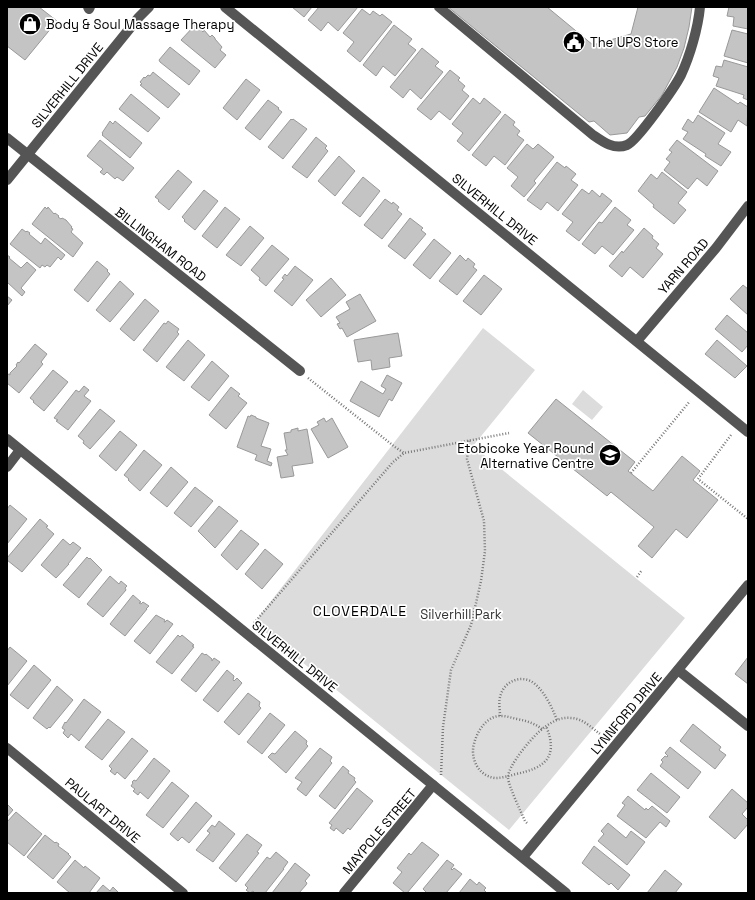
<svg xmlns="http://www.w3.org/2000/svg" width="755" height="900" viewBox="0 0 755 900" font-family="'Space Grotesk',sans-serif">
<rect width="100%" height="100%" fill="#fff"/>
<g fill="#dcdcdc">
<polygon points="483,328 535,370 473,446 685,618 509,830 254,623"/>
<polygon points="583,390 603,407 592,420 572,404"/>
</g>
<g fill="#c4c4c4" stroke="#999">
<polygon points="7,7 39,7 57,21 25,60 7,46"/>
<polygon points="292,7 312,7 304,17"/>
<polygon points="319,7 358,7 338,31 328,22 321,31 308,20"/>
<polygon points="448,7 547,7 593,45 631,34 638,7 692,7 689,27 684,48 677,67 662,95 645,116 639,117 627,133 610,135 594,121 589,122"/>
<polygon points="729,7 748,7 748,29 733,26 734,17 727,16"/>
<polygon points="362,9 370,15 373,11 380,16 382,14 392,22 360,62 347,51 354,42 343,33"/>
<polygon points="195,25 196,26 197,25 203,32 204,30 210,37 212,35 215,38 215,39 222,47 220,50 226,55 215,68 181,40"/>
<polygon points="394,25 412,39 408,44 416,50 395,76 383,66 376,76 363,65"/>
<polygon points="732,30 748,34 748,63 724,56"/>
<polygon points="170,47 200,71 189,85 160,62 159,60"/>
<polygon points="422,48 439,62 435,66 443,72 421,99 410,89 403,98 390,87"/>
<polygon points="724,60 748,67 748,100 743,98 744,95 716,86 719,78 713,76 716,66 722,67"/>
<polygon points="450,70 460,78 458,80 465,86 462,90 469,96 450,120 439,111 431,120 417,109"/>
<polygon points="153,72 180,94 168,108 140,85 142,84 140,82 144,77 145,78 148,75 150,76"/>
<polygon points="246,79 260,90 237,120 223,108"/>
<polygon points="714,88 738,104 740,102 748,107 747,126 738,120 731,132 699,112"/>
<polygon points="131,94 160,118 148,132 119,109"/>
<polygon points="473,98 480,104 484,98 501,112 469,151 457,141 463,133 452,124"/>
<polygon points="268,100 279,108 278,109 282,112 260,140 245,128"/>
<polygon points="505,114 515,122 513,125 520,131 517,135 524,140 505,165 494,156 486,166 472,155"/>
<polygon points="698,115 725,133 718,144 731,152 721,166 705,156 706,154 683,139 688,132 682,129 688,119 693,123"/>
<polygon points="291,119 292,120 293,119 307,129 283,159 268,147"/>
<polygon points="110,121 113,124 115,121 142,143 130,158 102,135 103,134 102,133"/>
<polygon points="316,137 327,146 325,148 328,151 307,178 292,167"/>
<polygon points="100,140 134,168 123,181 117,177 115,179 107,172 104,175 100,172 103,169 87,156"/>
<polygon points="677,140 718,171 707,186 697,178 688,189 664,170 670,162 666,159 672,152 669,150"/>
<polygon points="527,144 533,149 538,144 554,157 534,181 536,183 524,197 511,186 518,177 507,168"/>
<polygon points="339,156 355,171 335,196 318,181"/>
<polygon points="557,162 565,168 566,166 576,174 571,180 578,185 558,211 547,202 541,210 527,200"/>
<polygon points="178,170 192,182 169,210 158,201 159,200 155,197"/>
<polygon points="662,172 687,192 678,203 686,210 674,224 653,207 654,205 638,191 651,174 657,179"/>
<polygon points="363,177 380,191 360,217 342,203"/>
<polygon points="582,189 589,194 592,190 600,197 602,193 612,201 579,241 566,231 573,222 562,214"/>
<polygon points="204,190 218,201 195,230 184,221 185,220 182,217"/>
<polygon points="385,199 392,204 393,202 399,207 397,210 402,214 382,239 364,225"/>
<polygon points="45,207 47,209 48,207 54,214 55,213 59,216 58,217 61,219 62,218 66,220 72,227 71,228 73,229 71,232 83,243 73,257 32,224"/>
<polygon points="225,207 240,219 217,248 202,236"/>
<polygon points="615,207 631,220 627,225 634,230 613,255 602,246 595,254 582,244 599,222 602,223"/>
<polygon points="410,218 423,228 421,230 426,234 405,259 388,246"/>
<polygon points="250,226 264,238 241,266 226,255"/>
<polygon points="644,228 653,236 652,238 659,244 656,248 663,254 643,278 630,267 622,277 609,266 622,251 623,253"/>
<polygon points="22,229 26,232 27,231 30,233 29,234 41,244 45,238 65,255 61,260 58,257 50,267 47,265 45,267 42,265 40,268 10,244"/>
<polygon points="434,239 451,253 430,279 413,265"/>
<polygon points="272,245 289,259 266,286 259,280 260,278 251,270"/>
<polygon points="7,255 10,257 9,258 21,268 27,262 36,270 21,288 25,292 22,296 7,282"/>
<polygon points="460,255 466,261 468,258 475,264 473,267 477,270 457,295 439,281"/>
<polygon points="97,261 108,270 107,271 110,274 88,302 74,290"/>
<polygon points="295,266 313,280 292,306 274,291 284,279 282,278 285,274 287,276"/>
<polygon points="484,275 502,289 481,315 463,301"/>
<polygon points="331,278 346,295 321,317 306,300"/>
<polygon points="120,281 134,294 110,322 96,310"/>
<polygon points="743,285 748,289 748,315 730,299"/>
<polygon points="360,294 376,321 347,337 342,328 340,329 337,324 340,323 336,317 350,309 346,302"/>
<polygon points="7,296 12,300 7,306"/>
<polygon points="145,299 159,311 134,341 120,329"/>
<polygon points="727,315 748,333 748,345 742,352 715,329"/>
<polygon points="168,321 179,329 177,332 179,334 157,362 143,350 164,323 166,324"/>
<polygon points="398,333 402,356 389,358 390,367 372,370 371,360 358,362 354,340"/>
<polygon points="188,340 205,355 184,381 166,367"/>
<polygon points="717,340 747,366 735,378 705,354"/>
<polygon points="35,344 47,354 41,362 43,364 19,393 7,383 7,375 8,374 10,375 10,373 17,366 16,365 18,362 19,363"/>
<polygon points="212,361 229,376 209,401 191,387"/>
<polygon points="53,370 68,382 44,411 33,402 34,401 30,398"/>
<polygon points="387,375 402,383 392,401 389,399 379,417 350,401 361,381 383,394 386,389 381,386"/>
<polygon points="84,386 89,390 84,396 91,401 68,430 56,421 58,420 54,418 76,390 79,392"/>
<polygon points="231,387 240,394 238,396 247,403 226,429 209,415"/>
<polygon points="556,399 635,462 628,471 653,491 682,456 700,471 693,480 718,500 687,538 676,529 652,558 638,546 654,527 611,492 607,496 528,433"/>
<polygon points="100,409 115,421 90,449 83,443 84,441 78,436"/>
<polygon points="251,415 256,417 256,418 269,423 261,446 271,449 267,461 272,463 271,466 255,460 257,455 237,447 248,416 250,417"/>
<polygon points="324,418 326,422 332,418 348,447 328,458 311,429 319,425 317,422"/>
<polygon points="298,428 298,431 307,429 313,463 292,466 294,476 281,478 277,457 288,455 285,450 287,450 284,433 291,432 291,430"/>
<polygon points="120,431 137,445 116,471 99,456"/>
<polygon points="144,450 162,465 140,491 128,480 129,479 124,475"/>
<polygon points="171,467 188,482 167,507 150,493"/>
<polygon points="195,487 213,501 191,527 174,513"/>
<polygon points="10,505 27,519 7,544 7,509"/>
<polygon points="219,506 238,521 215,548 198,531"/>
<polygon points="40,519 48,526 46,527 54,534 22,572 7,560 7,558"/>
<polygon points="241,530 259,544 237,570 221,555"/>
<polygon points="63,539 70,545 73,542 81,548 68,564 69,564 56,578 41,565"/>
<polygon points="265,549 283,564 262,589 245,574"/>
<polygon points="87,557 89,559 90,558 102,570 79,598 63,585"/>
<polygon points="110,576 119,584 121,581 127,586 125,588 126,590 103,617 87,604"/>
<polygon points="133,595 141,602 139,603 141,604 143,602 149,606 146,609 147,609 125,636 110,624"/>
<polygon points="156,615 165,620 164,622 165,622 167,620 173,624 150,654 134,641"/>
<polygon points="178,635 180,637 182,635 194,645 192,646 194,647 172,674 156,662"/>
<polygon points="10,647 27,661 7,686 7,651"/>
<polygon points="202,653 205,655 206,654 212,659 212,661 214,658 220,662 196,692 181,680"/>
<polygon points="748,657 748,684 735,674"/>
<polygon points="34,665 51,680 28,709 10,695"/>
<polygon points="227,670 234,676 233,680 234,681 237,678 242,683 218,712 203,700"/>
<polygon points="57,686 73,700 50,728 49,727 47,729 33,718"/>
<polygon points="248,693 260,702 259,706 261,708 239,735 224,722"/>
<polygon points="84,699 101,712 79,741 71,734 68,738 63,733 65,730 62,728 65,722 66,723"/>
<polygon points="270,713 285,725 262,754 247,742"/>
<polygon points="108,719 125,732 102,760 85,747"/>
<polygon points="693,724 721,747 719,750 726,755 715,769 680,741"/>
<polygon points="295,731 307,741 306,744 308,746 286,773 268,757 272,753 275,754"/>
<polygon points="132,738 148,751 125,779 117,772 115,775 110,771 112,769 109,766"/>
<polygon points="670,747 701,772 688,789 660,766 663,762 661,760 665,756 667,757 668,756 665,753"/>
<polygon points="320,748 332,757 330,761 332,763 306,796 297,789 302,782 295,778"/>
<polygon points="154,758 170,771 148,799 140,792 138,795 133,791 135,789 131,786 133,783 132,782 134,780 136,781"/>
<polygon points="343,766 349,771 348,773 355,778 354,780 356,782 335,809 319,796"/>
<polygon points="651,773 680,797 667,813 637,790"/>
<polygon points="172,782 189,796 163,828 146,815"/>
<polygon points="357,788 373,801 350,830 348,828 343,834 336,828 334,831 330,828 332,825 329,823"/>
<polygon points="732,789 748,803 748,807 742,814 748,820 748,824 735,839 709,817"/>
<polygon points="628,796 645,810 646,808 648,810 652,806 670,821 666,827 660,822 646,838 617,816 625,805 622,803"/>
<polygon points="196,802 212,816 189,843 182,837 178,841 170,834"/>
<polygon points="7,804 13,810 7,817"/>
<polygon points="16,812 42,834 24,856 7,842 7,822"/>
<polygon points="219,821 235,834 213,862 196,850 210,833 207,831 212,825 215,827"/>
<polygon points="608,823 626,838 631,831 645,842 627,865 598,841 604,834 601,831"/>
<polygon points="247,834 262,845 257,852 259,853 236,882 219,868"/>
<polygon points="45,835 55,843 56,842 59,844 58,846 69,854 68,854 71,857 53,879 27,857"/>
<polygon points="422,842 439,855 407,893 405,893 393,883 402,872 397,868 409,853 411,855"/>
<polygon points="594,846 630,875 618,890 611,883 609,885 582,863"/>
<polygon points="276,852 288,862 283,869 284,869 265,893 255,893 253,891 250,893 246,890 248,888 245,885 267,857 270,859"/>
<polygon points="75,860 84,868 85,866 100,878 89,893 70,893 57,882"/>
<polygon points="447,860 454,865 451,869 452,870 454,868 462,874 446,893 427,893 423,889"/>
<polygon points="295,863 310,875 305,881 307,883 306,885 299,893 272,893"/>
<polygon points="665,870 682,884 675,893 647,893"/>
<polygon points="470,879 477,885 479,882 486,888 484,890 486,892 485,893 459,893"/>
<polygon points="103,885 110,891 113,887 119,893 96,893"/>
</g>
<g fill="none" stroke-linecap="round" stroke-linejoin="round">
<g stroke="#777" stroke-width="2.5" stroke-dasharray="1 2" stroke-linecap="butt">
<polyline points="308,378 395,447 404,453"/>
<polyline points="731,435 698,479 748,519"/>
<polyline points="631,473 690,401"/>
<polyline points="637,577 642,570"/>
<polyline points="254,623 393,462 404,453 509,433"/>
<path d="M500,716c0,-7 -2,-15 1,-22 5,-15 24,-20 35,-9 10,9 16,23 21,35"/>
<path d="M542,729c-8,-6 -15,-8 -25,-10 -5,-1 -10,-3 -15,-3 -15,-1 -25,15 -28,28 -4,14 4,32 21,34 7,0 14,-2 21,-4 29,-6 43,-17 30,-48"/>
<polyline points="441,775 443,727 451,670 471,625 481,581 485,551 484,521 467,459 469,440"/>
<path d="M527,823l-2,-2c-4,-9 -16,-34 -17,-43 -1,-12 27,-45 37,-51 8,-6 16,-10 26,-9 11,0 21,10 29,16"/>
</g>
<g stroke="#555" stroke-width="10">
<polyline points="88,7 89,9 90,7"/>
<polyline points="225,7 748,432"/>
<path d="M439,7l154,128c10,7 21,15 34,10 10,-4 48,-58 54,-70 9,-19 17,-47 19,-68"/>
<polyline points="7,138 300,371"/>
<polyline points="7,180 139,17 149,7"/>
<polyline points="637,341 716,248 748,206"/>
<polyline points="7,439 566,893"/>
<polyline points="7,467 20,450"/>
<polyline points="678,670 748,726"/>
<polyline points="7,748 183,893"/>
<polyline points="523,857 748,585"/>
<polyline points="344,893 433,785"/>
</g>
</g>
<defs>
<g id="shop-disc" transform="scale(1.15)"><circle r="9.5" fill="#000" stroke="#fff"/><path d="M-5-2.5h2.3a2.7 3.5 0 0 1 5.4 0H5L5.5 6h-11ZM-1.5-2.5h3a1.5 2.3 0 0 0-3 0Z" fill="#fff"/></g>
<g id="civic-disc" transform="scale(1.15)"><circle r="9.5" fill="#000" stroke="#fff"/><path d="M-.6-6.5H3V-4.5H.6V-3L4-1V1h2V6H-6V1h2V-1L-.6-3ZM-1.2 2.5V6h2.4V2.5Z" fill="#fff"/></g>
<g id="school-disc" transform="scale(1.15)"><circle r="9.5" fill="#000" stroke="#fff"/><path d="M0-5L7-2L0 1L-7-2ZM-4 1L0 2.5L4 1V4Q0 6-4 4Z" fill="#fff"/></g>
</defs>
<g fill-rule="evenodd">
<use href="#shop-disc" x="30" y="24"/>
<use href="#civic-disc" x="574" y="42"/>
<use href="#school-disc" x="610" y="455"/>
</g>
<g text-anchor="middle" stroke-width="3.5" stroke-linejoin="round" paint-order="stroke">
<g font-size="13" fill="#000" stroke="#fff" text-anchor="start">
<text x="46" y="29">Body &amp; Soul Massage Therapy</text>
<text x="590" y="47">The UPS Store</text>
<text x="594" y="453" text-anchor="end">Etobicoke Year Round<tspan x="594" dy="15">Alternative Centre</tspan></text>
</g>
<g font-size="13" fill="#000" stroke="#fff">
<text transform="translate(67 85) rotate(-51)" y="5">SILVERHILL DRIVE</text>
<text transform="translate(495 209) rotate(39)" y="5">SILVERHILL DRIVE</text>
<text transform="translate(161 244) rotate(38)" y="5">BILLINGHAM ROAD</text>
<text transform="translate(683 266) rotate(-49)" y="5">YARN ROAD</text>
<text transform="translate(295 656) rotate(39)" y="5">SILVERHILL DRIVE</text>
<text transform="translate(626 713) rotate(-50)" y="5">LYNNFORD DRIVE</text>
<text transform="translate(103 810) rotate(40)" y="5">PAULART DRIVE</text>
<text transform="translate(379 831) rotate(-50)" y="5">MAYPOLE STREET</text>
</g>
<g font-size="13" fill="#333" stroke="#fff">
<text x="461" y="619">Silverhill Park</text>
</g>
<g font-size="14" letter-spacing="1" fill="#000" stroke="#fff">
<text x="360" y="616">CLOVERDALE</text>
</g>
</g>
<rect width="755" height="900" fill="none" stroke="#000000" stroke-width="16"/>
</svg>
